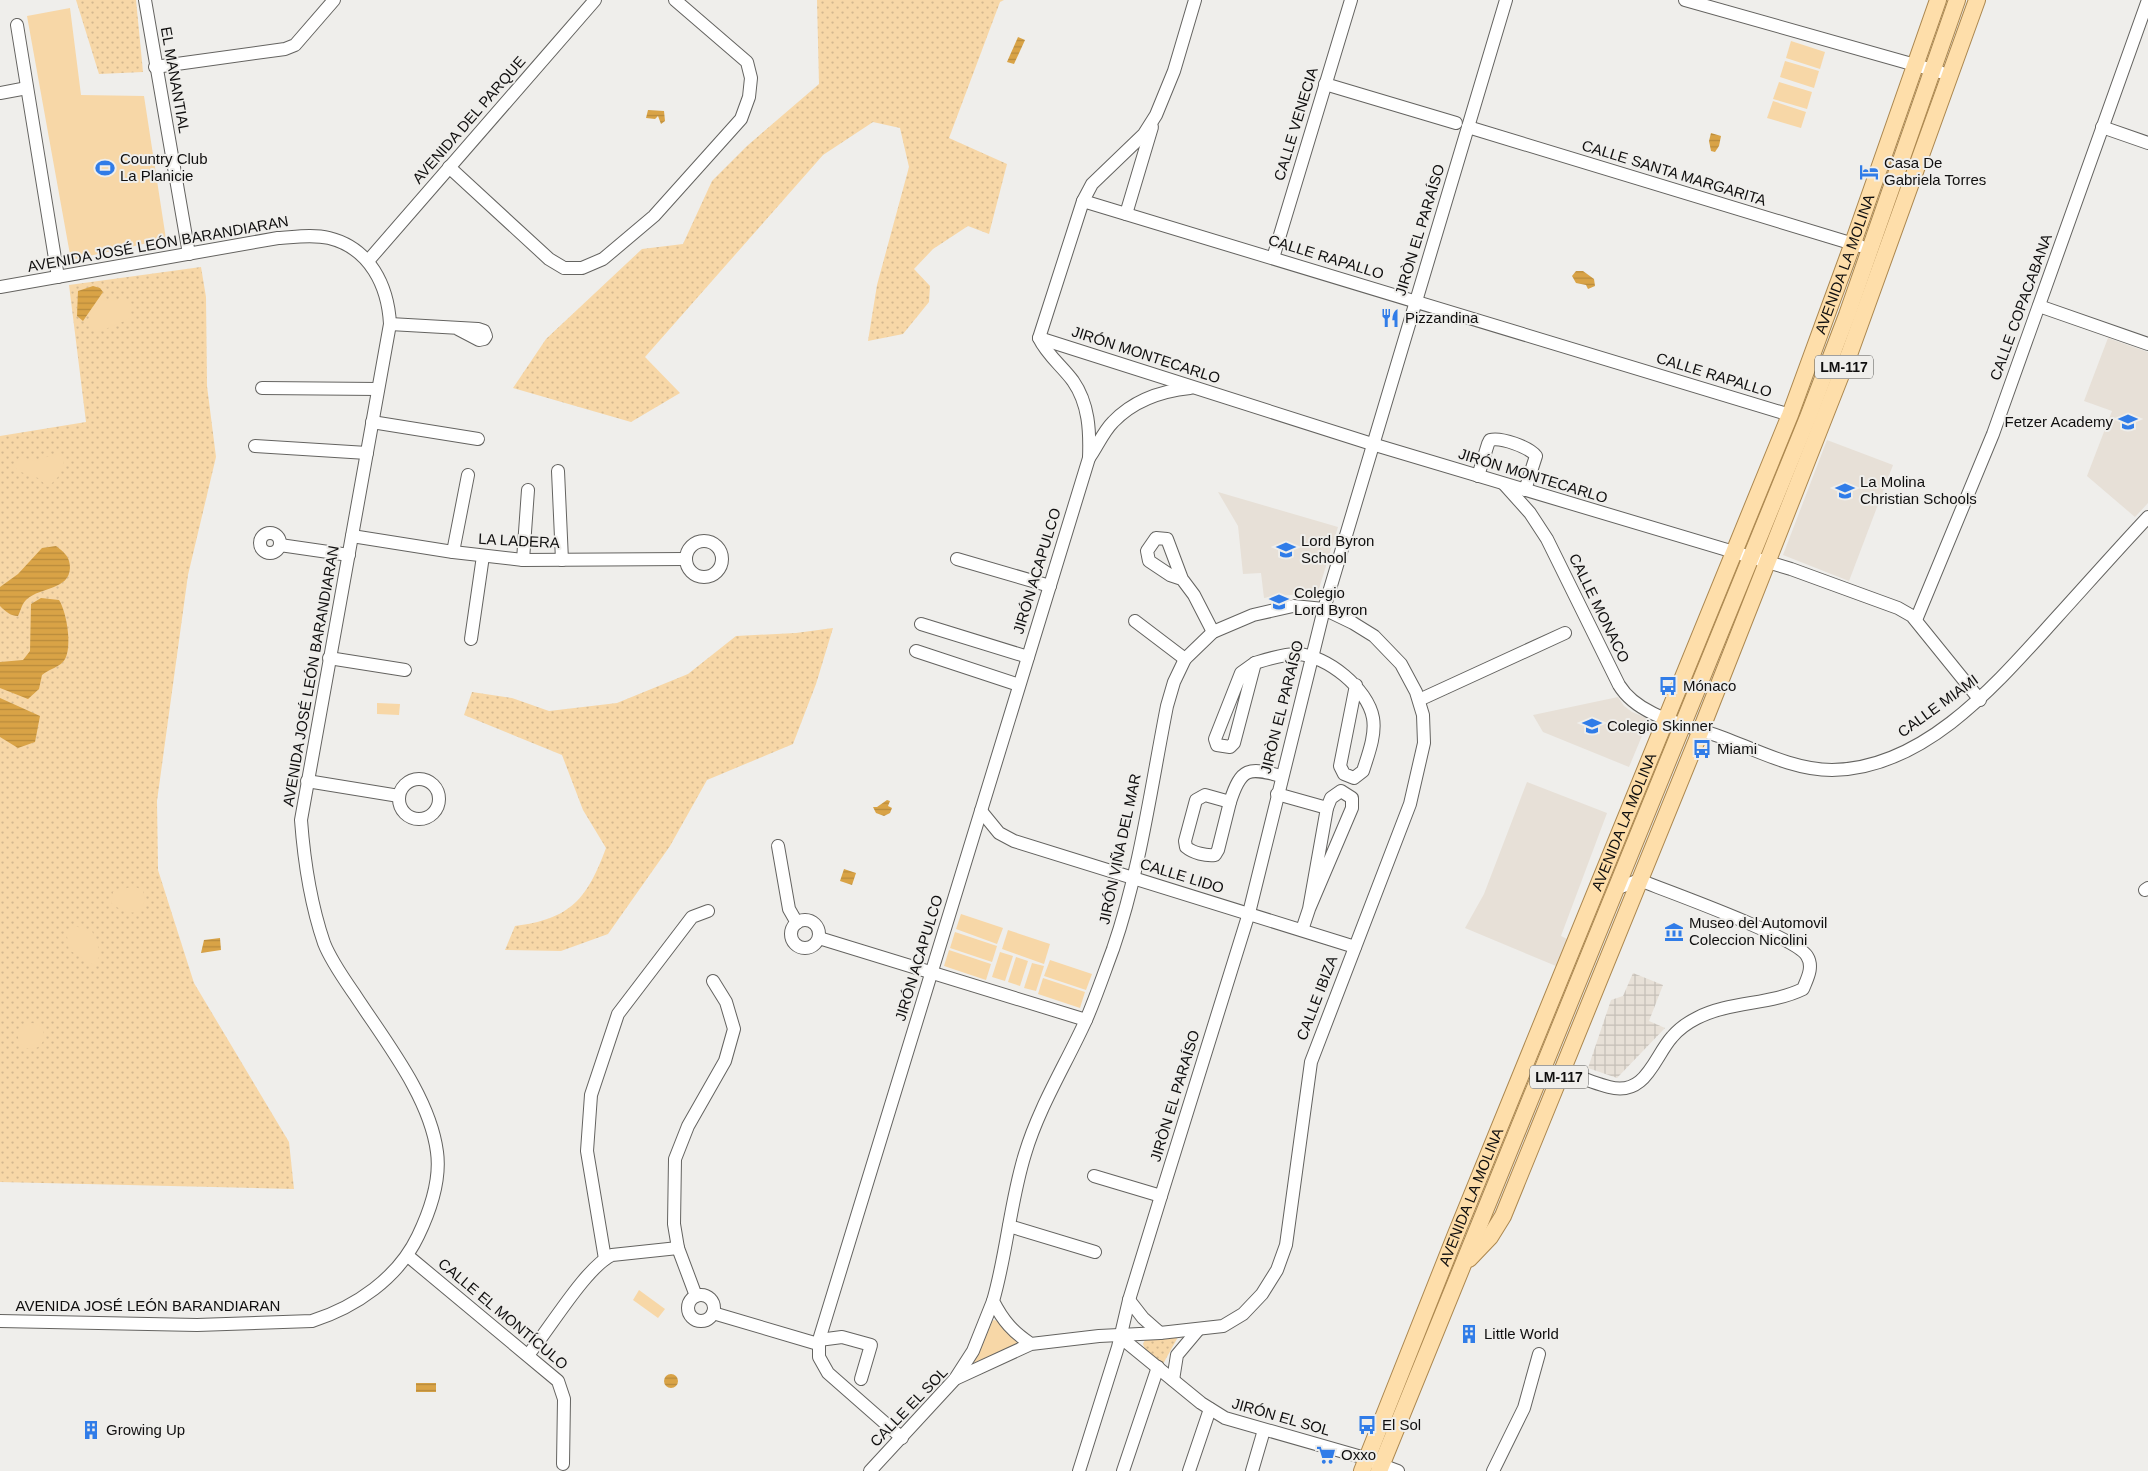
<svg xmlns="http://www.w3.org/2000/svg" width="2148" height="1471" viewBox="0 0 2148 1471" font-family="Helvetica,sans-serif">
<defs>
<pattern id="industrial-grid" width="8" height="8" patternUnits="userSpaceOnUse" patternTransform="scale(1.25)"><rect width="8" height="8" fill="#e7e0d7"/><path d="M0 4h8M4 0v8" fill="none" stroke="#c5bfb7"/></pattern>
<pattern id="grass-dots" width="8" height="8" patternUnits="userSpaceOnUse" patternTransform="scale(1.25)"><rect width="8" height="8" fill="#f7d7a7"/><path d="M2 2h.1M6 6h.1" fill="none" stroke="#d3b78f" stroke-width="1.8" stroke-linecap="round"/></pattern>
<pattern id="water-rules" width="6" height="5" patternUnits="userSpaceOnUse" patternTransform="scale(1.25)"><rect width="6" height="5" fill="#d9a346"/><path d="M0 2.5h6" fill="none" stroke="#b98b3c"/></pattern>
</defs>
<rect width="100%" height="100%" fill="#efeeeb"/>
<g fill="#e7e0d7">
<polygon points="2108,338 2148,352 2148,503 2135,517 2087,476 2112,411 2084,401"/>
<polygon points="1827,440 1893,465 1849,581 1783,555"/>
<polygon points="1218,492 1338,527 1318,592 1264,598 1261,573 1243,574 1238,526"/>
<polygon points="1618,697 1624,706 1632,712 1649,719 1629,767 1543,732 1533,715"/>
<polygon points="1527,782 1607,813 1561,936 1567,939 1556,966 1465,928 1484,894"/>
</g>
<polygon fill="url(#industrial-grid)" points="1633,973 1663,985 1649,1021 1665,1028 1617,1078 1588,1068 1611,1000 1623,996"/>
<g fill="url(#grass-dots)">
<polygon points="76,0 136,0 143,72 99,74"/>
<polygon points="817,0 1004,0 1000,2 949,138 1007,164 989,234 968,226 933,249 914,269 930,286 929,302 903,334 868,341 877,285 909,167 900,128 873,122 823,155 645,357 680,393 631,422 513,388 546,339 642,249 683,244 712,181 747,146 819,84"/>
<polygon points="201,267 206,297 207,386 216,457 188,575 157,801 158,870 194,983 289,1142 294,1189 0,1182 0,436 86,422 69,285"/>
<path d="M833,628l-17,56 -23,60 -86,36 -37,66 -62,88 -47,17 -56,-1 10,-24c56,-7 72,-27 91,-78l-23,-38 -21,-55 -98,-40 8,-23 40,6 37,13 68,-8 71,-29 48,-38 60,-3z"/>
<polygon points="1178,1337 1163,1364 1145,1349 1143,1344 1145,1340"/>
</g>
<g fill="#f7d7a7">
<polygon points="70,8 81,95 144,96 166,239 71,260 27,16"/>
<polygon points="1791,41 1825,52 1820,69 1786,58"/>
<polygon points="1785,61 1819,71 1814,88 1780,77"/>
<polygon points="1779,82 1812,92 1807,109 1773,99"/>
<polygon points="1773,101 1806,112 1801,128 1767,118"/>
<polygon points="126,299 130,304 131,318 99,332 89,327 91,311 101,301"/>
<polygon points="59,453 64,462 58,477 48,487 38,478 18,471 14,465 20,456 34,461"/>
<polygon points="377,703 400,704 399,715 377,714"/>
<path d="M134,886l9,5 2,9 -4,11c-13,4 -19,0 -30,-8l2,-11z"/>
<polygon points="961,914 1003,928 997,944 956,929"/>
<polygon points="71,925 92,931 101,954 94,965 69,950 67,936"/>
<polygon points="1008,930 1050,944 1044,964 1002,949"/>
<polygon points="955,932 997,946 992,962 950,948"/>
<polygon points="949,950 991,964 986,980 944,966"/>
<polygon points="1000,952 1013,956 1005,981 992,977"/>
<polygon points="1016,957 1028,961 1020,986 1008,982"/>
<polygon points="1050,960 1092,974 1086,990 1044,976"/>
<polygon points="1032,963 1044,966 1036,991 1024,988"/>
<polygon points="1043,978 1085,992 1080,1008 1038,994"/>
<circle cx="31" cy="1036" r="13"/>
<polygon points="639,1290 665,1309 658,1318 633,1300"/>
<polygon points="993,1320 999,1321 1018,1339 1016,1345 971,1364"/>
</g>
<g fill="url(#water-rules)">
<polygon points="1018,37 1025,40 1014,64 1007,62"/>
<polygon points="648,110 664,111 665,121 661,124 658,116 655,119 646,118"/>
<polygon points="1711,133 1721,136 1719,146 1715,152 1711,151 1709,141"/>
<polygon points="1576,271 1583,271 1594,279 1595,286 1588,289 1586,285 1576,283 1572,276"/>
<polygon points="93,286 100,288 103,292 83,321 77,316 78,291"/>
<path d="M56,546c9,7 14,11 14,22 -1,22 -29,19 -43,31 -5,4 -6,11 -9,17 -7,0 -12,-4 -18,-10v-19l18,-13 24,-26z"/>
<path d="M41,598l18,2c8,12 15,53 3,63 -6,5 -14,7 -20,12l-3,14 -11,10 -28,-11v-26l23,-2 7,-9 1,-47z"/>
<polygon points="0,698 40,716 35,742 18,748 0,737"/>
<polygon points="887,800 890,801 888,806 892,808 890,813 884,816 876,813 873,807 877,807"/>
<polygon points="844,869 856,873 852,885 840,881"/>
<polygon points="220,938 221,950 201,953 204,940"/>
<circle cx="671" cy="1381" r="7"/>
<rect x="416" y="1383" width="20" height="9"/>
</g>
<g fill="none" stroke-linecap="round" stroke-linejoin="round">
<g stroke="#646360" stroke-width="14">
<g id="minor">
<polyline points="145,0 189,254"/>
<polyline points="1685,0 1940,72"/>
<polyline points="17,25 58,277"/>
<polyline points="155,67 285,49 295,45 334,0"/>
<polyline points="1325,84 1456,123"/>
<polyline points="0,93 27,88"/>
<polyline points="1468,127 1860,246"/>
<polyline points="2102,127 2148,143"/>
<polyline points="449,167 549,259 564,268 582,268 603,259 654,216 741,119 749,97 751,78 747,62 675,0"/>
<polyline points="1083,201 1790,415"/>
<polyline points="1126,214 1152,127"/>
<polyline points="1273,258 1351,0"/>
<polyline points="368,261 595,0"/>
<path d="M0,287l278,-49c17,-1 35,-4 51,0 41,10 59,48 61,86l-89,496c3,40 10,85 23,123 7,18 20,36 31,52 30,46 75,102 82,157 4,29 -7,59 -19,84 -20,42 -62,71 -106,85l-115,4 -197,-4"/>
<polyline points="2039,306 2148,344"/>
<polyline points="390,324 478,329 484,331 486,336 484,339 479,340 458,329"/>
<polyline points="1039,338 1372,444 1791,569 1898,608 1912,616 1980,700"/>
<polyline points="262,388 378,389"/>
<polyline points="372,422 478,439"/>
<polyline points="255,446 367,453"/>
<path d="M1089,458c8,-11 14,-26 24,-36 21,-22 48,-31 77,-34"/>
<polyline points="558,471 562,560"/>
<path d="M1478,476l10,-32 2,-4c11,-3 39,7 46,16l-11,34"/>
<path d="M1504,484l26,29 17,26 72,146c20,33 70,40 105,53 34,13 71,32 108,32 94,-1 167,-89 225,-153 30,-33 60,-67 91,-100"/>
<circle cx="270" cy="543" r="10"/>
<polyline points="352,536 453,552 523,560 686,559"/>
<circle cx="704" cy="559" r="18"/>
<polyline points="280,545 349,555"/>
<polyline points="453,552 468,475"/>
<polyline points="957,559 1050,586"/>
<polyline points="523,560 528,490"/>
<polyline points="1182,579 1170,575 1149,561 1147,551 1156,538 1167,539 1182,579 1194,595 1213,632"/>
<polyline points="1916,620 1993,434 2148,0"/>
<polyline points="1135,621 1185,659"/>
<polyline points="921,624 1028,657"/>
<polyline points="471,639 483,556"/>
<polyline points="916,651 1019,685"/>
<polyline points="329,658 405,670"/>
<path d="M1255,663c13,-4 28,-9 42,-9 30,1 71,35 76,64 3,17 -5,37 -10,53l-9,7 -10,-4 -4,-8 16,-81"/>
<polygon points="1255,663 1234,743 1230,747 1217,745 1215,739 1241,673"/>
<polyline points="1419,700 1565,633"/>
<circle cx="419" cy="799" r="20"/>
<polyline points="307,781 399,796"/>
<polyline points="1277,794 1327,808"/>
<path d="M1205,795l25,7 -12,48 -3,5c-9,1 -22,-2 -29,-8l-1,-6 11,-41z"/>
<path d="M1230,802c11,-35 19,-35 51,-26"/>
<polyline points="981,811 999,833 1014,841 1355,947"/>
<polyline points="778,846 789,909 797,923"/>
<polyline points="2145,890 2148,888"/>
<circle cx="805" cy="934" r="14"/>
<polyline points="1302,930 1309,909 1327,808 1331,798 1341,791 1352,798 1352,808 1309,909"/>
<polyline points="819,938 1086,1020"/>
<path d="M1562,1070c15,6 31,13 47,17 37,10 45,-30 63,-50 6,-7 17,-15 25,-19 33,-17 73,-13 106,-29 4,-10 11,-22 4,-33 -11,-19 -140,-65 -168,-76l-23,9"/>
<polyline points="1094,1176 1161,1196"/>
<polyline points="1009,1226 1095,1252"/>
<polyline points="408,1256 558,1381 564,1399 563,1464"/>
<polyline points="605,1259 587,1151 591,1095 618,1014 692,917 708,911"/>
<circle cx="701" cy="1308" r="13"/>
<polyline points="696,1296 678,1248 674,1224 675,1159 688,1126 725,1061 734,1029 726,1002 713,981"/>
<polyline points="1129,1300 1143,1318 1160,1333"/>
<polyline points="713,1313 818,1344"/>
<polyline points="1119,1336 1201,1403 1225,1418 1358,1456 1398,1471"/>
<polyline points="819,1340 842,1337 871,1345 861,1379"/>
<path d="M528,1355c21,-25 58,-88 84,-100l66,-7"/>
<polyline points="955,1379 973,1351 993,1301"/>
<polyline points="1173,1380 1177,1355 1198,1330"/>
<path d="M902,1438l-74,-65 -9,-16v-17l270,-882c1,-27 0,-54 -16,-77 -11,-15 -26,-26 -34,-43l44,-137 9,-17 52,-50 12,-19 18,-44 21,-71"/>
<path d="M870,1471l85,-92 76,-35 68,-8 61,-3 63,-7 20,-12 19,-20 15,-24 9,-25 25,-183 99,-258 14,-61 -1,-28 -7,-23 -15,-28 -27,-28 -21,-13 -29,-14 -31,-3 -40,9 -40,17 -28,27 -11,23 -7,24c-16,81 -27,165 -54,243 -9,24 -17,48 -27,71 -20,44 -47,87 -61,134 -15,48 -18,99 -32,147 10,20 20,31 38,43"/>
<polyline points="1079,1471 1118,1347 1129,1300 1161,1196 1249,913 1324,609 1506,0"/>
<polyline points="1123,1471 1158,1367"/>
<polyline points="1189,1471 1210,1409"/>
<polyline points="1252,1471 1264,1430"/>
<polyline points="1493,1471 1524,1408 1539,1354"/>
</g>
</g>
<g stroke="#ab874f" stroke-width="18">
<g id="major">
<polyline points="1469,1259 1490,1237 1503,1216 1701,730 1850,352 1977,0"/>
<path id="s1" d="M1362,1471l94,-237 334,-819 63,-172 85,-243"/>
<polyline points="1379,1471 1808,417 1847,315 1957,0"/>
</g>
</g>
<use href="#minor" stroke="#fff" stroke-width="12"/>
<use href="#major" stroke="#fedeaa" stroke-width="16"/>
</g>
<defs>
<g id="stadium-bare" transform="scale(1.5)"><path d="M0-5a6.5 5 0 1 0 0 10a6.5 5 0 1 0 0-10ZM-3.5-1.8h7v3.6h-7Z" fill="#307ce8" stroke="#efeeeb" stroke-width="2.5" paint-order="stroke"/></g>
<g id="hotel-bare" transform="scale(1.5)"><path d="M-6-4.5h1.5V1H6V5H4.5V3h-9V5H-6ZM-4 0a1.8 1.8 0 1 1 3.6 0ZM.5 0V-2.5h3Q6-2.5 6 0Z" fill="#307ce8" stroke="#efeeeb" stroke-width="2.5" paint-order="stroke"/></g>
<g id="restaurant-bare" transform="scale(1.5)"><path d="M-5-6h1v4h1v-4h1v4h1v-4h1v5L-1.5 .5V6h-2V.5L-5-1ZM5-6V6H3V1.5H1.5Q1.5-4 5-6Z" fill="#307ce8" stroke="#efeeeb" stroke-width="2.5" paint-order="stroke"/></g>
<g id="school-bare" transform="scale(1.5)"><path d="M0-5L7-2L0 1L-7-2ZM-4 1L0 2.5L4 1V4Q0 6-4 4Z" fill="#307ce8" stroke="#efeeeb" stroke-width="2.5" paint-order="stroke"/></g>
<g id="university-bare" transform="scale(1.5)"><path d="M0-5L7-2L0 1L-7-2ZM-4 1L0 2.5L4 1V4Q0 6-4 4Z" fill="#307ce8" stroke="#efeeeb" stroke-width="2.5" paint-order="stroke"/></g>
<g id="bus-bare" transform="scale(1.5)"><path d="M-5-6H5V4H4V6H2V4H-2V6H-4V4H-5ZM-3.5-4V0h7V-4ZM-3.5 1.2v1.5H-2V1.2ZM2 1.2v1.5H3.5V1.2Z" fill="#307ce8" stroke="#efeeeb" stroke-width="2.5" paint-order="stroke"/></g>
<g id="museum-bare" transform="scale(1.5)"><path d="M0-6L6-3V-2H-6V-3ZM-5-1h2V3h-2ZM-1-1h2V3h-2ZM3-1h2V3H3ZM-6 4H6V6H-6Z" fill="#307ce8" stroke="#efeeeb" stroke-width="2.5" paint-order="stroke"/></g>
<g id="building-bare" transform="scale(1.5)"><path d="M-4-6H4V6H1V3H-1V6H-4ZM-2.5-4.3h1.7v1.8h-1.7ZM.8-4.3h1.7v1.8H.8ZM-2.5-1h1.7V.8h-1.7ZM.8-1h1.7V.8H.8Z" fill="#307ce8" stroke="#efeeeb" stroke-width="2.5" paint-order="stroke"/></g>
<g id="supermarket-bare" transform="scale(1.5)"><path d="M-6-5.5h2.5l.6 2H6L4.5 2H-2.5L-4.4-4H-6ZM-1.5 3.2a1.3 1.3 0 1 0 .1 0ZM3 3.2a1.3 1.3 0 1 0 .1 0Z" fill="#307ce8" stroke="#efeeeb" stroke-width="2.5" paint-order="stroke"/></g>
</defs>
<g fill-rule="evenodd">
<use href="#stadium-bare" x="105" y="168"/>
<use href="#hotel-bare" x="1869" y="172"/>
<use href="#restaurant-bare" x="1390" y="318"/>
<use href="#school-bare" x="2128" y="422"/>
<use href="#school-bare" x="1845" y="491"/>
<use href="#school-bare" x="1286" y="550"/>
<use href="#university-bare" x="1279" y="602"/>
<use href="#bus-bare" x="1668" y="686"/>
<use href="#school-bare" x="1592" y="726"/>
<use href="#bus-bare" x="1702" y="749"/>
<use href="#museum-bare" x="1674" y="932"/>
<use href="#building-bare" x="1469" y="1334"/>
<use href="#bus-bare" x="1367" y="1425"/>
<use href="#building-bare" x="91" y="1430"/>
<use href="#supermarket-bare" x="1326" y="1455"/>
</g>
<g text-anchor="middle" stroke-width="4" stroke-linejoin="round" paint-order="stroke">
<g fill="#efeeeb" stroke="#535251" stroke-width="1">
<rect x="1815" y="355.5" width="58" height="23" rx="4"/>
<rect x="1530" y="1065.5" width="58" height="23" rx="4"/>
</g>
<g font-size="14" font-weight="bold" fill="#100f0f">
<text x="1844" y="372">LM-117</text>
<text x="1559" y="1082">LM-117</text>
</g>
<g font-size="15" fill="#100f0f" stroke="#efeeeb">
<text transform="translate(175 80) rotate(80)" y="5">EL MANANTIAL</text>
<text transform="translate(469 120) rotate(-49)" y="5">AVENIDA DEL PARQUE</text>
<text transform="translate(1296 124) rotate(-73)" y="5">CALLE VENECIA</text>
<text transform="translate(1674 173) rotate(17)" y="5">CALLE SANTA MARGARITA</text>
<text transform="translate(1420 230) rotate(-73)" y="5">JIRÒN EL PARAÍSO</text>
<text transform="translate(158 244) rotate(-10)" y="5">AVENIDA JOSÉ LEÓN BARANDIARAN</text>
<text transform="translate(1326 257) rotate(17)" y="5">CALLE RAPALLO</text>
<text dy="5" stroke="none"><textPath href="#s1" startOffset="1300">AVENIDA LA MOLINA</textPath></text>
<text transform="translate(2021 307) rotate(-70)" y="5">CALLE COPACABANA</text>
<text transform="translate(1146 355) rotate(18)" y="5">JIRÓN MONTECARLO</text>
<text transform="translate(1714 375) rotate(17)" y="5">CALLE RAPALLO</text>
<text transform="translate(1533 476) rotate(17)" y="5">JIRÓN MONTECARLO</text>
<text transform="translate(519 541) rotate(3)" y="5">LA LADERA</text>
<text transform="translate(1037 571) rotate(-73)" y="5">JIRÓN ACAPULCO</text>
<text transform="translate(1599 608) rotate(64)" y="5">CALLE MONACO</text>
<text transform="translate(311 676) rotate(-80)" y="5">AVENIDA JOSÉ LEÓN BARANDIARAN</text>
<text transform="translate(1938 706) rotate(-36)" y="5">CALLE MIAMI</text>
<text transform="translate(1282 707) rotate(-76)" y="5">JIRÒN EL PARAÍSO</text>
<text dy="5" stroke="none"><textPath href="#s1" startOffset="700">AVENIDA LA MOLINA</textPath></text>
<text transform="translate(1120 849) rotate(-78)" y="5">JIRÓN VIÑA DEL MAR</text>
<text transform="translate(1182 876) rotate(17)" y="5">CALLE LIDO</text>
<text transform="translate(919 958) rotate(-73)" y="5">JIRÓN ACAPULCO</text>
<text transform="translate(1317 998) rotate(-69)" y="5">CALLE IBIZA</text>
<text transform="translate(1175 1096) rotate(-73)" y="5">JIRÒN EL PARAÍSO</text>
<text dy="5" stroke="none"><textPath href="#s1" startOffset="295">AVENIDA LA MOLINA</textPath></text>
<text x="148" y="1311">AVENIDA JOSÉ LEÓN BARANDIARAN</text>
<text transform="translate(503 1314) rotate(40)" y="5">CALLE EL MONTÍCULO</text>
<text transform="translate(909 1407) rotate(-46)" y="5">CALLE EL SOL</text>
<text transform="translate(1281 1417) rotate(16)" y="5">JIRÓN EL SOL</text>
</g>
<g font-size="15" fill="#100f0f" stroke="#efeeeb" text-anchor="start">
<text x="120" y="164">Country Club<tspan x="120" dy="17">La Planicie</tspan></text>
<text x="1884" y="168">Casa De<tspan x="1884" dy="17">Gabriela Torres</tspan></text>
<text x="1405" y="323">Pizzandina</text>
<text x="2113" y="427" text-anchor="end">Fetzer Academy</text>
<text x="1860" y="487">La Molina<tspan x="1860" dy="17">Christian Schools</tspan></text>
<text x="1301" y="546">Lord Byron<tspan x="1301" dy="17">School</tspan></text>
<text x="1294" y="598">Colegio<tspan x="1294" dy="17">Lord Byron</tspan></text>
<text x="1683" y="691">Mónaco</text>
<text x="1607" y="731">Colegio Skinner</text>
<text x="1717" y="754">Miami</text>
<text x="1689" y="928">Museo del Automovil<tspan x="1689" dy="17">Coleccion Nicolini</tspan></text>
<text x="1484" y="1339">Little World</text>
<text x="1382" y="1430">El Sol</text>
<text x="106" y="1435">Growing Up</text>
<text x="1341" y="1460">Oxxo</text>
</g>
</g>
</svg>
